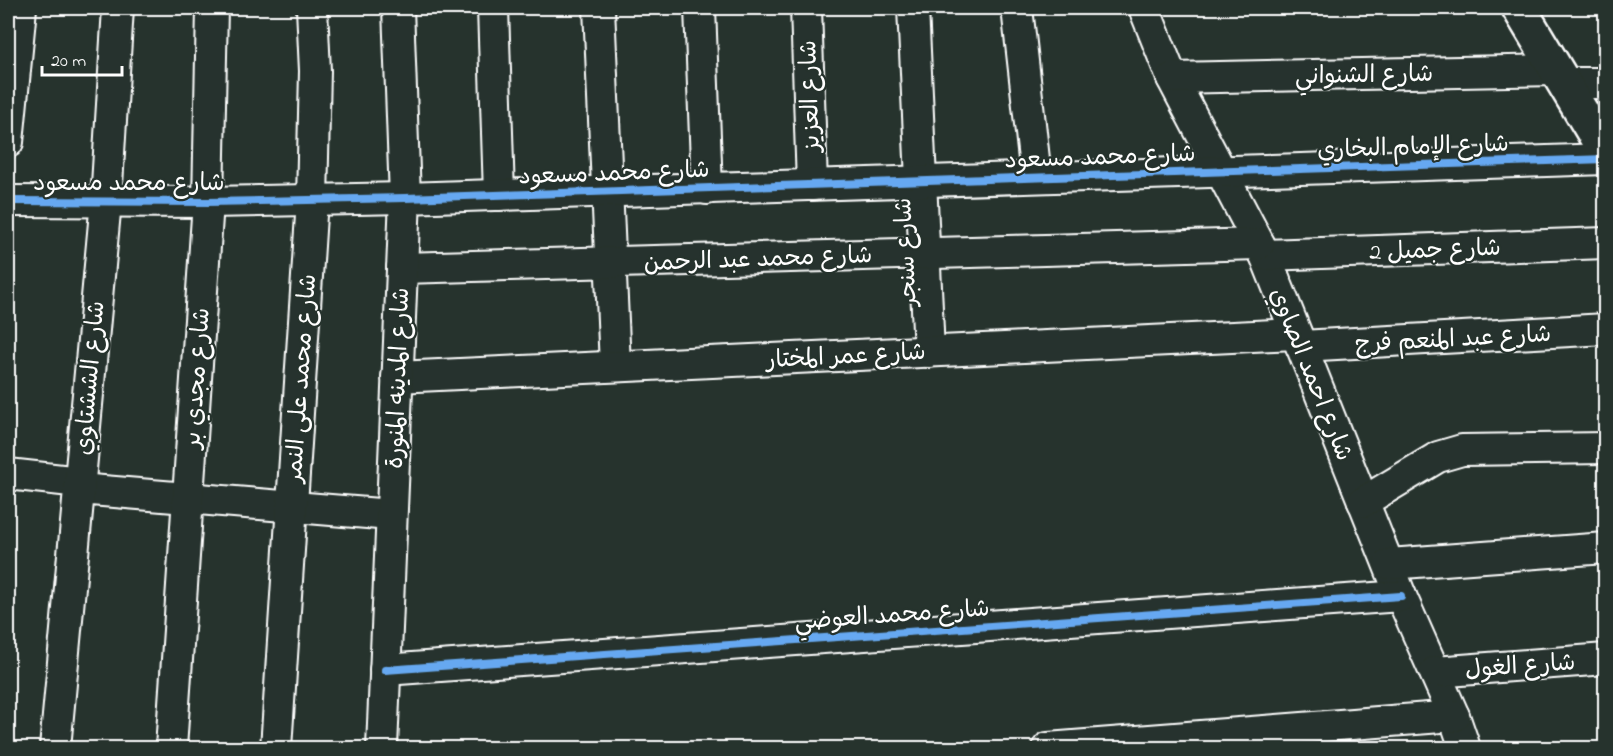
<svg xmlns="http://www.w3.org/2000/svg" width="1613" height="756" viewBox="0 0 1613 756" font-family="'Indie Flower','Playpen Sans Arabic',sans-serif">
<rect width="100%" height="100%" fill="#26332d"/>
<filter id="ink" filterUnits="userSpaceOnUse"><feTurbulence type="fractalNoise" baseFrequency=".0167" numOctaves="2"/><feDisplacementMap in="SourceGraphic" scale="12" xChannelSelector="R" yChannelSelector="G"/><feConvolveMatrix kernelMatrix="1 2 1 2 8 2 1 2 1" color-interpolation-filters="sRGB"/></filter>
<g filter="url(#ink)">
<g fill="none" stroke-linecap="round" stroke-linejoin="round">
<g stroke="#fff" stroke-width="34">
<g id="minor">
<polyline points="493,8 499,195"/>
<polyline points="599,8 615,366"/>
<polyline points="700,8 707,189"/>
<polyline points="806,8 812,185"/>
<polyline points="913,8 929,352"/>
<polyline points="1017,8 1036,177"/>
<polyline points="1144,8 1172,78 1265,255 1401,596 1454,716 1465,748"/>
<polyline points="1172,78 1556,70"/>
<polyline points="1564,83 1606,83"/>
<polyline points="8,142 21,8"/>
<polyline points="8,201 208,202 405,198 1606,159"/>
<polyline points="1265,255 1606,243"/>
<polyline points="402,268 1259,244"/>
<polyline points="1301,346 1606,329"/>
<polyline points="397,377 1296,334"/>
<polyline points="8,474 80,482"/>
<polyline points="79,489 391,515"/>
<polyline points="1363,502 1438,457 1462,450 1606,448"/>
<polyline points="1389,564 1606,548"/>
<polyline points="385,670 1401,596"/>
<polyline points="1435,672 1606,659"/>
<polyline points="55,748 106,201 118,8"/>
<polyline points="171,748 208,202 212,8"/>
<polyline points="276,748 312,200 315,71 312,8"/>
<polyline points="382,748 405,198 398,8"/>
<polyline points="1048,748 1454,716"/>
</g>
</g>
<g stroke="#fff" stroke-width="38">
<polyline id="tertiary" points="1519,8 1606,153"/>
</g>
<use href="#minor" stroke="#26332d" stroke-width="30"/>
<use href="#tertiary" stroke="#26332d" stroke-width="33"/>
<g stroke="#26332d" stroke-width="11">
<g id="cycleway">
<polyline points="8,201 208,202 405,198 1606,159"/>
<polyline points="385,670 1401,596"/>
</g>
</g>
<use href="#cycleway" stroke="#66a8f1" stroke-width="8"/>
</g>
</g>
<g text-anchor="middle" stroke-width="4.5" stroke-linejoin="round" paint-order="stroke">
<g font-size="24" fill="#fff" stroke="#26332d">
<text transform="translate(1364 74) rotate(-1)" y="8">شارع الشنواني</text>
<text transform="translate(809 96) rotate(-92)" y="8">شارع العزيز</text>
<text transform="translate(1413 146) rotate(-2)" y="8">شارع الإمام البخاري</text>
<text transform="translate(1100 156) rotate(-2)" y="8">شارع محمد مسعود</text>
<text transform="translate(614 172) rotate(-2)" y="8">شارع محمد مسعود</text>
<text x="129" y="190">شارع محمد مسعود</text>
<text transform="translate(1435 249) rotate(-2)" y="8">شارع جميل 2</text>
<text transform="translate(905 252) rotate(-93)" y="8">شارع سنجر</text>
<text transform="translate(758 258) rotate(-2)" y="8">شارع محمد عبد الرحمن</text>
<text transform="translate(1453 338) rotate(-3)" y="8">شارع عبد المنعم فرج</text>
<text transform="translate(846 355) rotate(-3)" y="8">شارع عمر المختار</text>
<text transform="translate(1312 374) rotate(68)" y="8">شارع احمد الصاوي</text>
<text transform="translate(89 378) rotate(-85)" y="8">شارع الششتاوي</text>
<text transform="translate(196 378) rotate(-86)" y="8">شارع مجدي بر</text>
<text transform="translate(300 378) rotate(-86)" y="8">شارع محمد على النمر</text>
<text transform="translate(397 378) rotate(-88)" y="8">شارع المدينه المنورة</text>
<text transform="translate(892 614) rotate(-4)" y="8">شارع محمد العوضي</text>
<text transform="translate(1520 665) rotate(-4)" y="8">شارع الغول</text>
</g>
</g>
<rect width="1613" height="756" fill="none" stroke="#26332d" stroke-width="30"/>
<rect x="15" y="15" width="1583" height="726" fill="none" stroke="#fff" stroke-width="2" filter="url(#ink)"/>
<path d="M42 66v9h80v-9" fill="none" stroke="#ffffff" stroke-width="3"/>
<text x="51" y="66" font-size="18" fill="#ffffff" stroke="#26332d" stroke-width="4.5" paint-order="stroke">20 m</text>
</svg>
